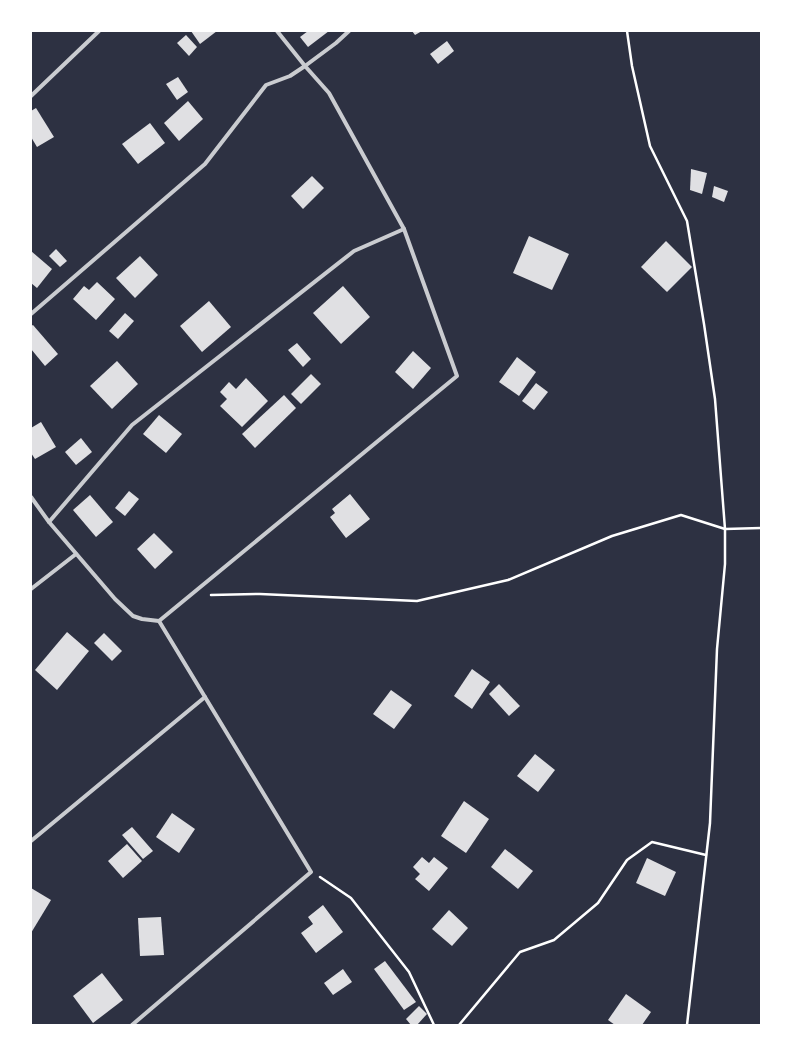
<svg xmlns="http://www.w3.org/2000/svg" width="792" height="1056" viewBox="0 0 792 1056" font-family="Rubik,sans-serif">
<rect width="100%" height="100%" fill="#2d3142"/>
<g fill="#e0e0e3">
<polygon points="191,31 217,31 200,44"/>
<polygon points="308,31 329,31 308,47 300,37"/>
<polygon points="412,31 422,31 415,35"/>
<polygon points="186,35 197,47 189,56 177,43"/>
<polygon points="447,41 454,51 438,64 430,54"/>
<polygon points="178,77 188,92 177,100 166,84"/>
<polygon points="188,101 203,119 179,141 164,123"/>
<polygon points="36,108 54,137 37,147 31,137 31,111"/>
<polygon points="150,123 165,143 138,164 122,144"/>
<polygon points="691,169 707,173 702,194 690,190"/>
<polygon points="312,176 324,188 303,209 291,196"/>
<polygon points="714,186 728,191 724,202 712,197"/>
<polygon points="529,236 569,254 552,290 513,273"/>
<polygon points="666,241 692,267 667,292 641,267"/>
<polygon points="56,249 67,261 60,267 49,256"/>
<polygon points="31,251 52,269 37,288 31,283"/>
<polygon points="140,256 158,275 135,298 116,278"/>
<polygon points="97,282 115,299 96,320 73,299 84,286 89,290"/>
<polygon points="343,286 370,317 341,344 313,313"/>
<polygon points="209,301 231,327 202,352 180,326"/>
<polygon points="125,313 134,321 118,339 109,331"/>
<polygon points="33,325 58,354 45,366 31,349 31,326"/>
<polygon points="297,343 311,359 303,367 288,350"/>
<polygon points="413,351 431,368 413,389 395,372"/>
<polygon points="517,357 536,372 519,396 499,382"/>
<polygon points="117,361 138,384 112,409 90,386"/>
<polygon points="311,374 321,384 301,404 291,394"/>
<polygon points="246,378 268,401 242,427 220,406 227,399 220,392 229,382 236,389"/>
<polygon points="536,383 548,392 534,410 522,401"/>
<polygon points="284,395 296,408 255,448 242,434"/>
<polygon points="159,415 182,434 166,453 143,434"/>
<polygon points="41,422 56,447 35,459 31,453 31,428"/>
<polygon points="81,438 92,452 76,465 65,452"/>
<polygon points="129,491 139,499 125,516 115,508"/>
<polygon points="350,494 370,519 346,538 330,517 335,513 332,509"/>
<polygon points="90,495 113,522 96,537 73,510"/>
<polygon points="154,533 173,552 155,569 137,549"/>
<polygon points="67,632 89,651 57,690 35,670"/>
<polygon points="104,633 122,651 112,661 94,643"/>
<polygon points="472,669 490,682 472,709 454,696"/>
<polygon points="499,684 520,706 509,716 489,694"/>
<polygon points="391,690 412,705 394,729 373,714"/>
<polygon points="535,754 555,770 538,792 517,776"/>
<polygon points="464,801 489,819 466,853 441,836"/>
<polygon points="172,813 195,829 179,853 156,837"/>
<polygon points="132,827 153,851 143,859 122,835"/>
<polygon points="127,844 142,861 123,878 108,861"/>
<polygon points="505,849 533,871 518,889 491,867"/>
<polygon points="422,857 429,863 434,857 448,868 429,891 415,879 420,874 413,867"/>
<polygon points="647,858 676,872 665,896 636,883"/>
<polygon points="31,888 51,900 31,933"/>
<polygon points="323,905 343,932 316,953 301,933 313,924 308,917"/>
<polygon points="449,910 468,928 452,946 432,929"/>
<polygon points="161,917 164,955 140,956 138,918"/>
<polygon points="385,961 416,1002 404,1010 374,969"/>
<polygon points="343,969 352,982 333,995 324,983"/>
<polygon points="102,973 123,1000 93,1023 73,996"/>
<polygon points="626,994 651,1012 642,1025 615,1025 608,1020"/>
<polygon points="419,1006 427,1014 417,1025 411,1025 406,1019"/>
</g>
<g fill="none" stroke-linecap="round" stroke-linejoin="round">
<g stroke="#fff" stroke-width="2.5">
<polyline points="627,31 632,66 650,146 687,221 704,324 715,399 725,529 725,564 717,649 710,823 687,1025"/>
<polyline points="211,595 260,594 417,601 508,580 612,536 681,515 725,529 761,528"/>
<polyline points="320,877 351,898 409,972 434,1025"/>
<polyline points="459,1025 520,952 554,940 598,903 627,860 652,842 706,855"/>
</g>
<g stroke="#caccd0" stroke-width="4">
<polyline points="31,96 99,31"/>
<polyline points="31,314 205,164 266,85 290,76 305,66 277,31"/>
<polyline points="31,497 49,522 115,599 133,616 142,619 159,621 205,697 31,841"/>
<polyline points="49,522 132,425 354,251 404,229 329,93 305,66 336,43 349,31"/>
<polyline points="31,589 76,554"/>
<polyline points="159,621 457,376 404,229"/>
<polyline points="132,1025 311,872 205,697"/>
</g>
</g>
<rect width="792" height="1056" fill="none" stroke="#ffffff" stroke-width="64"/>
</svg>
